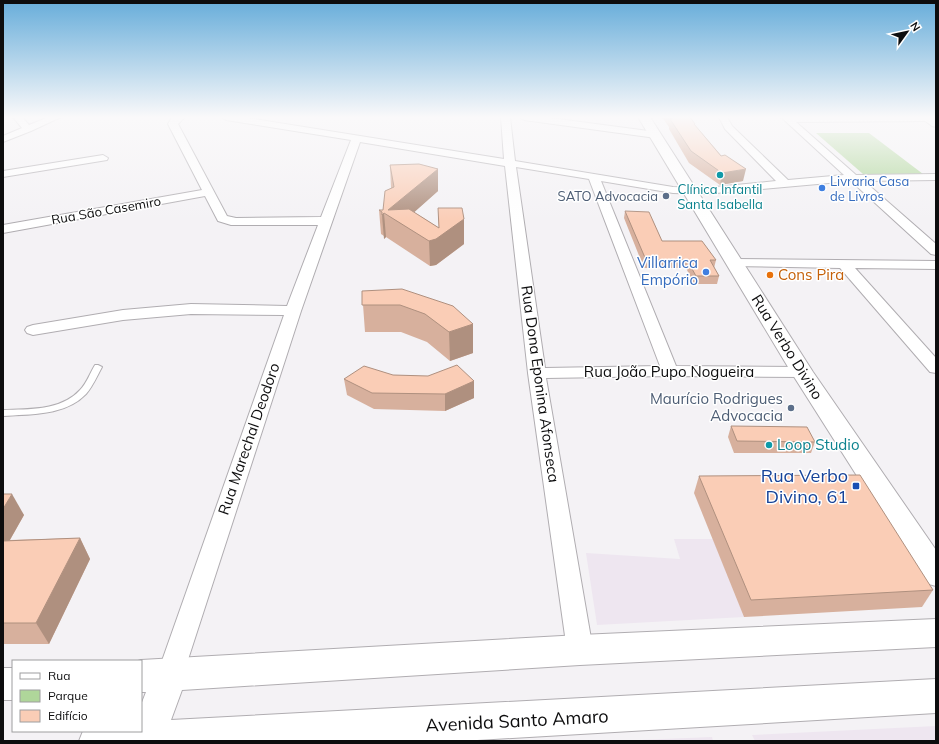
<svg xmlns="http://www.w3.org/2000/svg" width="939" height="744" viewBox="0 0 939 744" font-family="Mulish,sans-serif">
<rect width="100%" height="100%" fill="#f4f2f5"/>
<g fill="#eee6f0">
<polygon points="674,539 713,539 744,617 597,625 586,553 680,559"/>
<polygon points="936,726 936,741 755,741 752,735"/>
<polygon points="712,737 713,741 616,741 662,739"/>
</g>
<polygon fill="#afd69a" points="816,133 869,133 923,174 863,174"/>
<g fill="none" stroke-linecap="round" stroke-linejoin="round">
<g stroke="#b0adb1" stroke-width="2">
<path id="lane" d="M95,365h3l4,2c-5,9 -9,19 -16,27 -21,22 -56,20 -83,22v-6c26,-1 58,1 77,-20 7,-7 10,-17 15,-25z"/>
</g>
<g stroke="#b0adb1" stroke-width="2">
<g id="street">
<polygon points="13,117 22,117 29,125 49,117 61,117 31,131 3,142 3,136 22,128"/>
<path d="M174,117h11l-7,7 49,92 9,2 85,-1 30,-77 -125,-20 -4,-3h20l262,42 -3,-42h9l5,44 158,26 32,1 71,-7 -51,-52 -6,-12h8l5,9 56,54 56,-5 -63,-58h155v4l-140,1 60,53 80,-1v6l-72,1 72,63v11l-5,-1 -80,-73 -146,13 -32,-1 -72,-12 75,185 126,1 6,1 2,4 -2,4 -6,1 -132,-1 -124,2 47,272 -4,8 -9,4 -9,-4 -4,-8 -39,-277 -23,-207 -145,-24 -59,169 -118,364 -4,9 -9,3 -9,-3 -4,-9 127,-360 -93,-1 -68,6 -90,15 -6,-2 -2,-3 2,-3 6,-2 90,-15 68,-6 96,2 31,-81h-87l-13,-4 -13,-25 -202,37v-8l199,-35 -34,-66 3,-5zM516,167l73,12 71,187 -115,2z"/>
<polygon points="519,117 543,117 656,132 661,135 656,138 524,120"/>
<polygon points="103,155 108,158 107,160 3,177 3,171"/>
<polygon points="735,259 936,261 936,269 855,268 936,358 936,373 930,372 840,268 730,266 728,263 730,260"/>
</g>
</g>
<g stroke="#b0adb1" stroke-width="2">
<g id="secondary">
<polygon points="638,117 650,117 813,372 936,550 936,586 925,583 791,372"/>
<polygon points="920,117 936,118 936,127 932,126"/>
</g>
</g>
<g stroke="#b0adb1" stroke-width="2">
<g id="primary">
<polygon points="936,619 936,647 580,665 182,690 171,720 936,679 936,713 461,741 79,741 83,731 141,731 141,705 146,692 141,692 141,661 138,661 141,660 580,635"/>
<rect x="3" y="668" width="10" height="32"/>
</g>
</g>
<use href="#lane" fill="#fff" fill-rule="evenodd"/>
<use href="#street" fill="#fff" fill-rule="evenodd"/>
<use href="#secondary" fill="#fff" fill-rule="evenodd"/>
<use href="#primary" fill="#fff" fill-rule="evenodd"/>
</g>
<g fill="#d7b09d">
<polygon points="662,117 690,117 695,124 695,125 743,181 720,185 689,163 669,129 669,127"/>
<polygon points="390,165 438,169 438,191 414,212 439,228 438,208 464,244 436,265 430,266 386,237 384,239 384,236 381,234 379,210 383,210 391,188"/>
<polygon points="625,211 662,241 716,260 714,268 719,276 717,284 694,284 686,268 644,268 624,218"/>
<polygon points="362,291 473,324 473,353 450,361 427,342 401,332 365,332"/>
<polygon points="393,375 474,381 474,398 445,411 374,409 347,395 344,379"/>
<polygon points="731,426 815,442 811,453 734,453 728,437"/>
<polygon points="699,476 933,590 922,607 744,617 694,493"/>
<polygon points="3,494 24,515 10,540 80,538 90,559 49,644 3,644"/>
</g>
<g fill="#af907f">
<polygon points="438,169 438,191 401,224 388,210"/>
<polygon points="746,169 743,181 720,185 722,173"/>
<polygon points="384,213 386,237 384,239 382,215"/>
<polygon points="464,219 464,244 436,265 430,266 429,241"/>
<polygon points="473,324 473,353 450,361 449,332"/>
<polygon points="474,381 474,398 445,411 445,394"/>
<polygon points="12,494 24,515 3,552 3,509"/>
<polygon points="80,538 90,559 49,644 36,623"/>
</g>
<g fill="#facdb6" stroke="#af907f">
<polygon points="671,117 690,117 695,124 694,124 721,156 725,155 746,169 722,173 691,151 670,119 672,119"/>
<polygon points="419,164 438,169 388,210 409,209 439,228 438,208 462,208 464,219 436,239 429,241 384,213 382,215 382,212 379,210 383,210 385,191 394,187 390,165"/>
<polygon points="625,211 649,212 662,241 702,241 716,260 710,260 719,276 696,276 687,260 646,260"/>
<polygon points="402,289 453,306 473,324 449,332 425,314 400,305 362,305 362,291"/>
<polygon points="457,365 474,381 445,394 372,393 344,379 364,366 393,375 428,376"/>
<polygon points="731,426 807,427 815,442 737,441"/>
<polygon points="860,475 933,590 751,600 699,476"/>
<polygon points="3,494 12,494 3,509"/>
<polygon points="80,538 36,623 3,623 3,541"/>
</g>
<linearGradient id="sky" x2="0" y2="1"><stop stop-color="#67adda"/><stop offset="0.53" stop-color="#faf9fa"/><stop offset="1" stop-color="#faf9fa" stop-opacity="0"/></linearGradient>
<rect width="939" height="221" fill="url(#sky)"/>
<g fill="#0f9aa8" stroke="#fff" stroke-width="1.5">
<circle cx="720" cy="175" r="4"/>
<circle cx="769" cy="445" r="4"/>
</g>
<g fill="#3f7fe0" stroke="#fff" stroke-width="1.5">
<circle cx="822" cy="188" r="4"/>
<circle cx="706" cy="272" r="4"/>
</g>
<g fill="#5c6f8a" stroke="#fff" stroke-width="1.5">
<circle cx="666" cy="196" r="4"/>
<circle cx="791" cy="408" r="4"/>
</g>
<circle fill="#e8710a" stroke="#fff" stroke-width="1.5" cx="770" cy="275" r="4"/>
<rect fill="#1a4fb4" stroke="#fff" stroke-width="1.5" x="852" y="482" width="8" height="8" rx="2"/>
<g text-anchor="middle" stroke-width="3" stroke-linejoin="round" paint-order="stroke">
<g font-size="13" fill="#366cbe" stroke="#fff" text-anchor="start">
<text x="830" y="186">Livraria Casa<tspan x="830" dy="15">de Livros</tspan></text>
</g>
<g font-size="13" fill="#0d838f" stroke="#fff">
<text x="720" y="194">Clínica Infantil<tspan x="720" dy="15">Santa Isabella</tspan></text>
</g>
<g font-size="13" fill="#4e5e75" stroke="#fff" text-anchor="end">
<text x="658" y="201">SATO Advocacia</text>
</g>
<g font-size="13" fill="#0d0d0e" stroke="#fff">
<text transform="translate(106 210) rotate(-10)" y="5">Rua São Casemiro</text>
</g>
<g font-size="15" fill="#366cbe" stroke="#fff" text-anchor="end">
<text x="698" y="268">Villarrica<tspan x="698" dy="17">Empório</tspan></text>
</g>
<g font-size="15" fill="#c56008" stroke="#fff" text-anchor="start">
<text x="778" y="280">Cons Pira</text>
</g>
<g font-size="15" fill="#0d0d0e" stroke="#fff">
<text transform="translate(787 347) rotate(58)" y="5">Rua Verbo Divino</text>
<text x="669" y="377">Rua João Pupo Nogueira</text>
<text transform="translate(540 384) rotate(82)" y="5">Rua Dona Eponina Afonseca</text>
<text transform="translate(249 439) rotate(-71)" y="5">Rua Marechal Deodoro</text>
</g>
<g font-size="15" fill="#4e5e75" stroke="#fff" text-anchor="end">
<text x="783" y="404">Maurício Rodrigues<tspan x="783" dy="17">Advocacia</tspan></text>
</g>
<g font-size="15" fill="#0d838f" stroke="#fff" text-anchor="start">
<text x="777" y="450">Loop Studio</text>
</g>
<g font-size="18" fill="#164399" stroke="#fff" text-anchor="end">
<text x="848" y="482">Rua Verbo<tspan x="848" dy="21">Divino, 61</tspan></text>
</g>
<g font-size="18" fill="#0d0d0e" stroke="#fff">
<text transform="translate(517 721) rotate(-3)" y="6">Avenida Santo Amaro</text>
</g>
</g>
<rect width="939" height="744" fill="none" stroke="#0d0d0e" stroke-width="8"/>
<rect x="12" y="660" width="130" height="72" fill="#ffffff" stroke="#9e9e9f"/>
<rect x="20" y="673" width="20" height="6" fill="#ffffff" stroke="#9e9e9f"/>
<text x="48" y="680" font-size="12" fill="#0d0d0e">Rua</text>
<rect x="20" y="690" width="20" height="12" fill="#afd69a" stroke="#9e9e9f"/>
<text x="48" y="700" font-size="12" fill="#0d0d0e">Parque</text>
<rect x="20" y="710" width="20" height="12" fill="#facdb6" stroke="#9e9e9f"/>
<text x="48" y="720" font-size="12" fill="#0d0d0e">Edifício</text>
<g transform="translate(907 32) rotate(57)" stroke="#ffffff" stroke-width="3" paint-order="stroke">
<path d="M0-3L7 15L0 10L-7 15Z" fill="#0d0d0e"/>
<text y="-6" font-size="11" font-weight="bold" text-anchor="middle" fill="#0d0d0e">N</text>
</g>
</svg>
